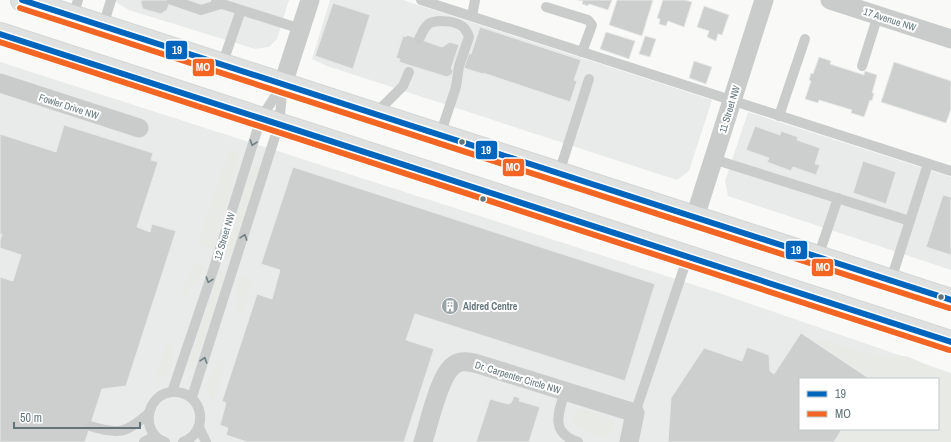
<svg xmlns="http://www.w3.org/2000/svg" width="951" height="442" viewBox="0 0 951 442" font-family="'Archivo Narrow',sans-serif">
<rect width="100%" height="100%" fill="#f9f9f8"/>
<g fill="#e9ebea" fill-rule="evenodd">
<polygon points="112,0 289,0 277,39 269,47 255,49 129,10"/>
<polygon points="330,0 403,0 712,100 689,171 677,180 327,66 312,59"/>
<path d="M0,62l716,230 235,81v69h-951zM800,379h138v50h-138z"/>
<polygon points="748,112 951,177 951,270 728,196 725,181"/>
</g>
<g fill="#e8eae6">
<polygon points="237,151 238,159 236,171 211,249 198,244 228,153"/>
<polygon points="253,166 259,168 231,257 224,255"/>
<polygon points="193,262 205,266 201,276 191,287 188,296 182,294"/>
<polygon points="220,269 226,271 193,370 187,368"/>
<polygon points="239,276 253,281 242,314 236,312 239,303 236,284"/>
<polygon points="819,339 886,358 906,356 951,375 951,442 836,442 844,429 938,429 938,379 872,379 818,342"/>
<path d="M167,342l6,2c-5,22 8,25 -19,39z"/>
<path d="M220,359l6,2 -13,41c-7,-12 -9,-22 0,-32 3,-4 5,-6 7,-11z"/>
<path d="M581,409l31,10 2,5 -4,11c-2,1 -2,2 -6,2 -6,-1 -30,-9 -31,-15 -1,-3 1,-9 3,-12z"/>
</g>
<g fill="#cdcfcf" stroke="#e8e8e8">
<polygon points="141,0 171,0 167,10 161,14 143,9 141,4"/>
<polygon points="578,0 612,0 608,10 589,4 588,6 582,4 583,1"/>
<polygon points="617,0 653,0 642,36 609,25"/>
<polygon points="663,0 685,0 692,2 684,27 668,21 666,26 659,24 660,19 657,18"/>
<polygon points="333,3 370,15 353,69 315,56"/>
<polygon points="704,6 729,15 722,35 718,34 716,41 707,37 709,31 697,27"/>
<polygon points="480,27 581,60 574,80 577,81 570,102 483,73 483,74 464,68 469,53 471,54"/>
<polygon points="606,32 635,41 629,59 600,49"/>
<polygon points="407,35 442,47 450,42 459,45 451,69 453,70 452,74 447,77 399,62 400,59 396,58 403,36 406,37"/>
<polygon points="645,36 656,39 650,57 639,54"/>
<polygon points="819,57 831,61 830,64 864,75 865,71 877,75 872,93 874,93 872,101 870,100 864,117 851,113 852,110 819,100 818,103 805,99 811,81 809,80 811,73 813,74"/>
<polygon points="694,61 712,67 706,84 689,78"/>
<polygon points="894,62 951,81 951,109 946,123 881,102"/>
<polygon points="64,125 153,153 151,160 158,162 137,227 150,232 152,224 176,231 126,386 102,389 85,442 0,442 0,277 13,281 21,255 0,248 0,241 2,234 0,234 0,134 56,152"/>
<polygon points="755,126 780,135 781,131 798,137 797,140 820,148 815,164 820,165 816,175 793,167 791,171 767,162 769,158 746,150"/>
<polygon points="863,161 896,172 886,204 853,193"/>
<polygon points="293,167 655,284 625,381 415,314 406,340 434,349 404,442 247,442 226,435 228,428 220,425 226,403 222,401 257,294 272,299 280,270 261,264"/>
<polygon points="943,195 951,197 951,255 926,247"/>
<polygon points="801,333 870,379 800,379 800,429 842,429 834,442 668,442 671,398 704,348 742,361 747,347 769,355 770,371 774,374"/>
<polygon points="514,396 520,398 519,401 540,407 529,442 476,442 490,399 508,404 511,403"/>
</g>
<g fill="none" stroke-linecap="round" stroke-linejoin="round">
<g stroke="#d4d5d5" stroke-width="24">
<g id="highway">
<polyline points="22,0 951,300"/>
<polyline points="0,34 951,342"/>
</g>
</g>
<g stroke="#cacccc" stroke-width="10">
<polyline points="172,0 201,10 221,4"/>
<polyline points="421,0 951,171"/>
<polyline points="216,2 241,10"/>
<polyline points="546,7 588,20 592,25 582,52"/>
<polyline points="73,16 78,0"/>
<polyline points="472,16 475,0"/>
<polyline points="103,26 111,0"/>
<path d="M419,39c3,-5 5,-13 11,-16 8,-4 28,-2 34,5 2,2 4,6 5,9l-10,29 -3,21 -16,48"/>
<polyline points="222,65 241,10 301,29"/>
<polyline points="862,66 878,15"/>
<polyline points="375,114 403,86 409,72"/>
<polyline points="779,116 805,39"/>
<polyline points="713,159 910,221"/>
<polyline points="559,173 589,79"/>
<polyline points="818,257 838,198"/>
<polyline points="891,280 928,164"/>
<polyline points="172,392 213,271 261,118 283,84"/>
<path d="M565,392c-7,21 -15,41 13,50"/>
<polyline points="192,397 279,124 283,85"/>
<polyline points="635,413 688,256"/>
<path d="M90,426c29,9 37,7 59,-13"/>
<polyline points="199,427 206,442"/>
<polyline points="144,442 155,436"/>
<path d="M165,442c-26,-9 -19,-49 8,-50 31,-1 37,40 10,50"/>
</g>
<g stroke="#cacccc" stroke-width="19">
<polyline points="830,0 951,39"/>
<polyline points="0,83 139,128"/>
<polyline points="283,84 310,0"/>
<polyline points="695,217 764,0"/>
<path d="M423,442c6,-18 16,-67 31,-77 7,-5 15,-3 24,-1l157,49 -6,29"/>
</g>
<use href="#highway" stroke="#dfe0e0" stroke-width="22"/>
<g stroke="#fff" stroke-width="9">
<g id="bus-1">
<polyline points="22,0 951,300"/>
<polyline points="0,34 951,342"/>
</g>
</g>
<g stroke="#fff" stroke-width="9">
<g id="bus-2">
<polyline points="20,8 949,308"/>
<polyline points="0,42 949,350"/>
</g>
</g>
<use href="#bus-1" stroke="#0065bd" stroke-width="6"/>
<use href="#bus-2" stroke="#f26522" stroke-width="6"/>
</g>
<defs><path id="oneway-chevron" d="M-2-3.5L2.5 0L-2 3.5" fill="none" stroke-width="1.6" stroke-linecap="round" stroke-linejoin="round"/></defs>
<g stroke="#6d7e81">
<use href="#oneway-chevron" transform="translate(253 143) rotate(108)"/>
<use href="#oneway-chevron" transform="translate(244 237) rotate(-72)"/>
<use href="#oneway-chevron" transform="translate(209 280) rotate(109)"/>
<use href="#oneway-chevron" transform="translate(204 360) rotate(-72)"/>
</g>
<defs>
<g id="building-disc" transform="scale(0.9)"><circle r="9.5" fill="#98a3a5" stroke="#fff"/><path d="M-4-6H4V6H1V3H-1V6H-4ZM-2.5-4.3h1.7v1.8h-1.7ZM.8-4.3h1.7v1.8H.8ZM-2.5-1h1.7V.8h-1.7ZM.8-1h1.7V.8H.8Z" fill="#fff"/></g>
</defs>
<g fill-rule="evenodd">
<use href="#building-disc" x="450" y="306"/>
</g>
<g fill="#637579" stroke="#fff" stroke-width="1.5">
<circle cx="462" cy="142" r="3.5"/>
<circle cx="483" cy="199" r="3.5"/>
<circle cx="941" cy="297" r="3.5"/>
</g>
<g text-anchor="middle" stroke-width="4" stroke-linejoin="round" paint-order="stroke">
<g font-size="10" fill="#637579" stroke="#fff">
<text transform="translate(890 19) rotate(18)" y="4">17 Avenue NW</text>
<text transform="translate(69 106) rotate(18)" y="4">Fowler Drive NW</text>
<text transform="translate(729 109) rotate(-73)" y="4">11 Street NW</text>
<text transform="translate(224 236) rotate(-73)" y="4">12 Street NW</text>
<text transform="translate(518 377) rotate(17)" y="4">Dr. Carpenter Circle NW</text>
</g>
<g font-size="10" font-weight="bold" fill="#637579" stroke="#fff" text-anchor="start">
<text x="463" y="310">Aldred Centre</text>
</g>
</g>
<g stroke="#fff" stroke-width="1.5">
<rect x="165" y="40" width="23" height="20" rx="4" fill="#0065bd"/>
<rect x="192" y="58" width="23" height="19" rx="4" fill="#f26522"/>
<rect x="475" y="140" width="23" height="20" rx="4" fill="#0065bd"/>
<rect x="502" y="158" width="23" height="19" rx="4" fill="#f26522"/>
<rect x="785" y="240" width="23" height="20" rx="4" fill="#0065bd"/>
<rect x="811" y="258" width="23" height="19" rx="4" fill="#f26522"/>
</g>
<g font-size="11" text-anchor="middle" font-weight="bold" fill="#fff">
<text x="177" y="54">19</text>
<text x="203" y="71">MO</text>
<text x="486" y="154">19</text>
<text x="513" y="171">MO</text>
<text x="796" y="254">19</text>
<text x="823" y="271">MO</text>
</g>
<rect x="799" y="378" width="140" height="52" fill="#ffffff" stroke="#c1c8c9"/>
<rect x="807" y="391" width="20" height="6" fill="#0065bd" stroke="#c1c8c9"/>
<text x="835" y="398" font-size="12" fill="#637579">19</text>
<rect x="807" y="411" width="20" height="6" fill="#f26522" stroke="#c1c8c9"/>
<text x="835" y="418" font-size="12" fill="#637579">MO</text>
<path d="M14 422v6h126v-6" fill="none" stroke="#637579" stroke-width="2"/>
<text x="20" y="422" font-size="12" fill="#637579" stroke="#ffffff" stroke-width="3" paint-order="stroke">50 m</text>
</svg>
